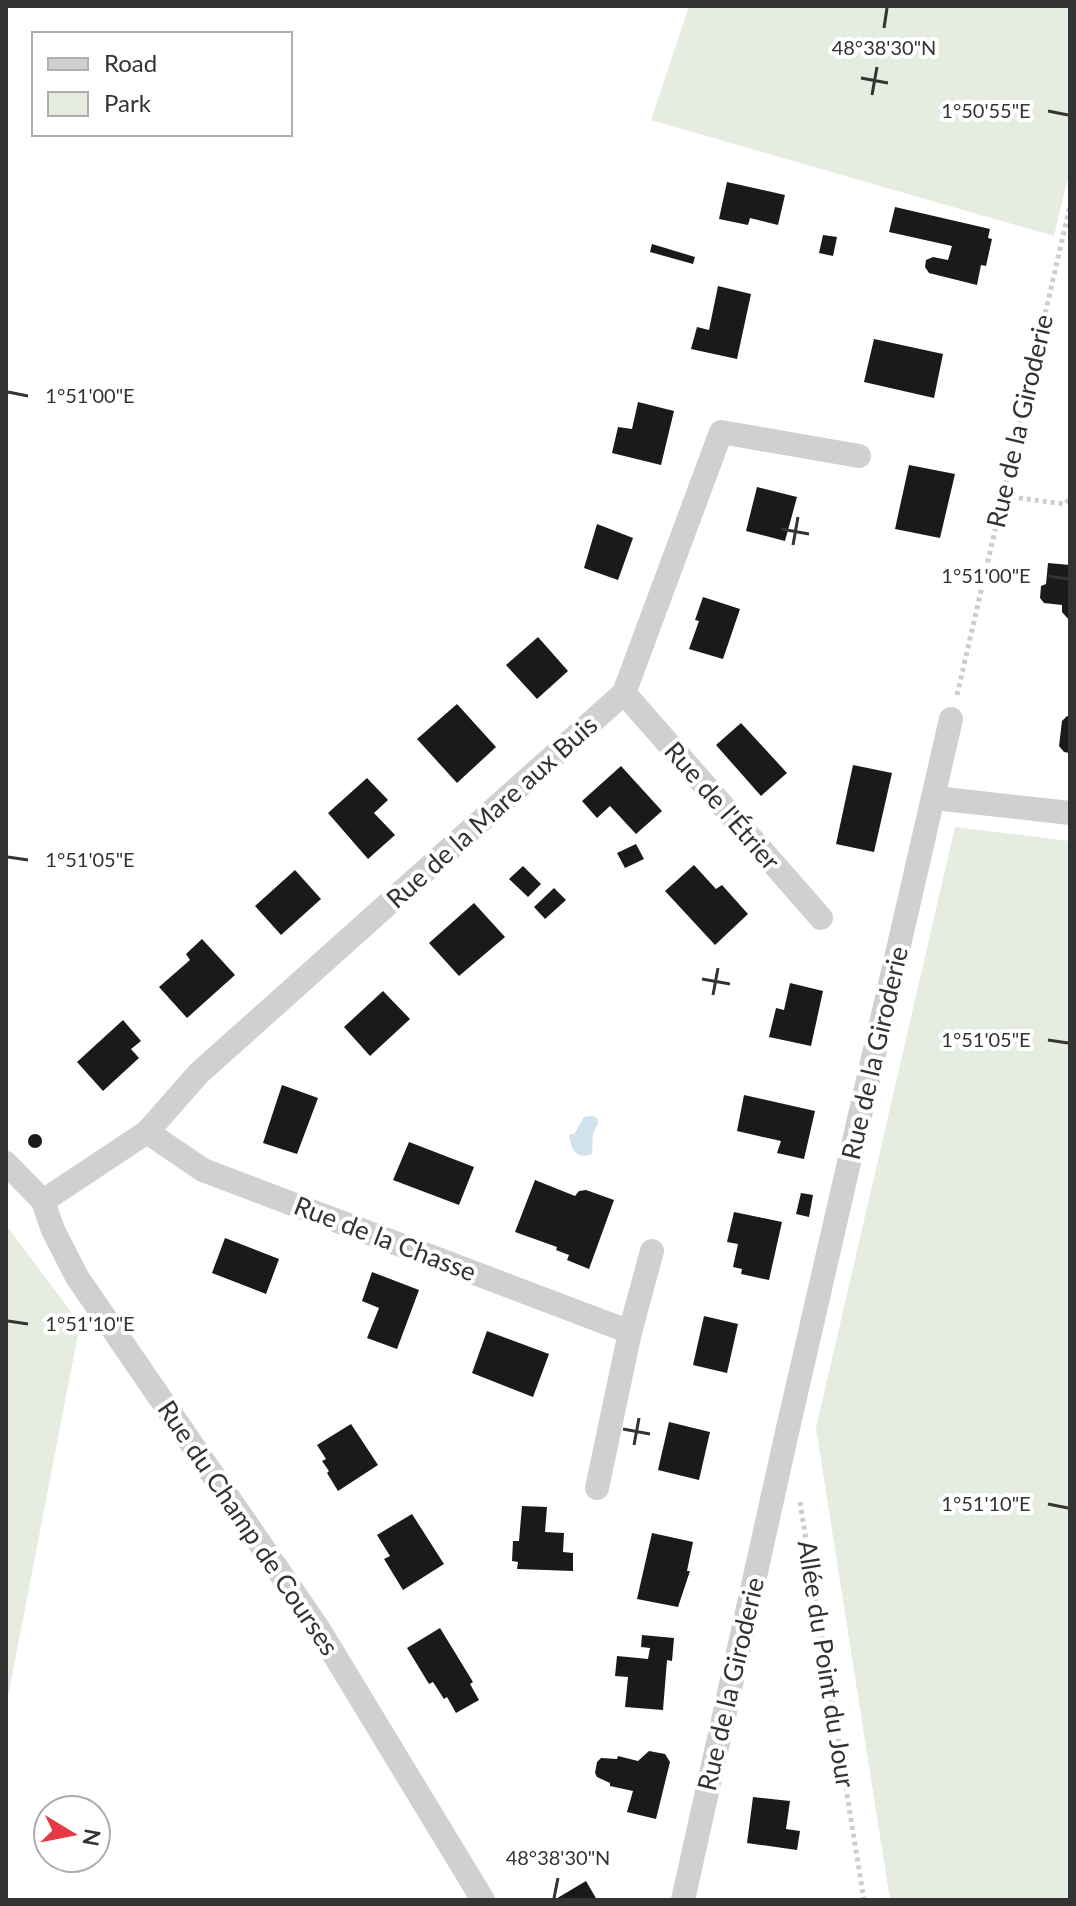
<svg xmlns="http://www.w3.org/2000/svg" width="1076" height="1906" viewBox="0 0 1076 1906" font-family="Lato,sans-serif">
<rect width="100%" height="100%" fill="#fff"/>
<g fill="#e6ecdf">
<polygon points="689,6 1070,6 1070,169 1054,236 651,120"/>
<polygon points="955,827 1070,841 1070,1900 890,1900 816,1428"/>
<polygon points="6,1225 80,1324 6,1707"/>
</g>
<path fill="#cfe2ee" d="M592,1116l5,2 1,5 -5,11 -1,20c-17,6 -21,-6 -23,-19l6,-2 9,-16z"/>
<g fill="#1a1a1a">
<polygon points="727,182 785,195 778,225 750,218 748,225 719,219"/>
<polygon points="895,207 990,229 988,238 992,239 986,266 981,265 977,285 929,273 925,267 926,260 933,257 948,260 952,246 889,232"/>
<polygon points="823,235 837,237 833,256 819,253"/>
<polygon points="652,244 695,257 693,264 650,252"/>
<polygon points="718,286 751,294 737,359 691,349 697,327 709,330"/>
<polygon points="874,339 943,354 934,398 864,382"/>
<polygon points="638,402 674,411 661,465 612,453 618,427 632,429"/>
<polygon points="909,465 955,474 940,538 895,529"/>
<polygon points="757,487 797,497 785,541 746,531"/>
<polygon points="597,524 633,538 618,580 584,568"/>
<polygon points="1048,563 1070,565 1070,621 1062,612 1062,605 1044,603 1040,598 1041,586 1046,584"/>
<polygon points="703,597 740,609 723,659 689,649 699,621 695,620"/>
<polygon points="538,637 568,671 537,699 506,665"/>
<polygon points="457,704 496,747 457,783 417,739"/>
<polygon points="1067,716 1070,717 1070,753 1064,752 1059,746 1062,721"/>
<polygon points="741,723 787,773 761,796 716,745"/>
<polygon points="853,765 892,773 874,852 836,844"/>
<polygon points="621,766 662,811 636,834 610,806 597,818 582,801"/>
<polygon points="367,778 388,800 374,813 395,835 368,859 328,813"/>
<polygon points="636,844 644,859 625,868 617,853"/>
<polygon points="694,865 716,889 722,885 748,914 715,945 665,891"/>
<polygon points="523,866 541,884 528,897 509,879"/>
<polygon points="295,870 321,899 281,935 255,906"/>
<polygon points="554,888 566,900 545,919 534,907"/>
<polygon points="474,903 505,937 459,976 429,943"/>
<polygon points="202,939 235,975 187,1018 159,987 190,960 186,954"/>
<polygon points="790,983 823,991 811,1046 769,1037 776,1008 784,1010"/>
<polygon points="383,991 410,1019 370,1056 344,1027"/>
<polygon points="123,1020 141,1041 131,1049 139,1058 103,1091 77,1062"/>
<polygon points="282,1085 318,1098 297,1154 263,1143"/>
<polygon points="744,1095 815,1111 804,1159 777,1153 781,1141 737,1131"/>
<circle cx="35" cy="1141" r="7"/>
<polygon points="409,1142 474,1167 459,1205 393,1180"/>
<polygon points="535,1180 575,1196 579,1191 586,1190 614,1200 589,1269 567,1260 569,1255 556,1250 557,1247 515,1232"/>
<polygon points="801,1193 813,1195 809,1217 796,1214"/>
<polygon points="734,1212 782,1222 769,1280 741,1274 742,1269 733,1267 738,1244 727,1242"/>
<polygon points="225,1238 279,1259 266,1294 212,1273"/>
<polygon points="372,1272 419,1290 397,1349 367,1338 379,1308 362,1301"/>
<polygon points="704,1316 738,1324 727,1373 693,1365"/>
<polygon points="487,1331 549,1354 533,1397 472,1373"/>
<polygon points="669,1422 710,1432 699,1480 658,1470"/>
<polygon points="351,1424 378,1465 338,1491 327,1473 329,1471 322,1461 326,1459 317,1445"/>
<polygon points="522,1506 547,1507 545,1532 564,1533 563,1552 573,1553 573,1571 517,1569 518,1562 512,1561 513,1541 519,1541"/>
<polygon points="412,1514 444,1564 403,1590 384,1559 390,1556 377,1535"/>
<polygon points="652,1533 693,1542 687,1571 690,1571 678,1607 637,1599"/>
<polygon points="440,1628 473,1682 470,1684 479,1700 456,1713 447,1697 444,1699 433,1682 429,1684 407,1648"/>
<polygon points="642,1635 674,1638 672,1661 667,1660 663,1710 625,1707 628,1677 615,1676 617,1656 648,1659 650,1648 641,1647"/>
<polygon points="649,1751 665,1754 670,1762 656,1819 627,1812 633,1791 610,1786 610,1783 597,1777 595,1773 597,1762 601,1758 617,1759 618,1756 638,1761"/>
<polygon points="753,1797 790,1801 786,1829 800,1831 797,1850 747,1843"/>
<polygon points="586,1881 597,1900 554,1900"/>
</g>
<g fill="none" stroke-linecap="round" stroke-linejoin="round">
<g stroke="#cdcdcd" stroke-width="5" stroke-dasharray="4 4" stroke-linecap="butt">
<polyline points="1003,496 1065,504 1070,498"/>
<polyline points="957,695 1070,206"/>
<polyline points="800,1502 864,1900"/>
</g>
<g stroke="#d0d0d0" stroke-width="24">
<polyline points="624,693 821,918"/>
<polyline points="935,798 1070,813"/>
<polyline points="147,1132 203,1170 630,1332"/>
<polyline points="6,1163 43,1201 53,1230 77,1277 318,1628 483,1900"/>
<polyline points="43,1201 147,1132 199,1073 624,693 721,432 859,456"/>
<polyline points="597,1488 630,1332 652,1251"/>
<polyline points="683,1900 788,1428 951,719"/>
</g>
</g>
<path fill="none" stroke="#333" stroke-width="3" d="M884,28l3,-20M861,78l27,5M872,95l5,-28M1048,111l20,4M8,392l20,4M781,529l28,5M793,545l5,-28M1048,576l20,3M8,857l20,3M702,979l28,5M713,995l5,-27M1048,1040l20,3M8,1321l20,3M623,1429l27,5M634,1445l5,-27M1048,1504l20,4M554,1898l4,-20"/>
<g text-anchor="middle" stroke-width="8" stroke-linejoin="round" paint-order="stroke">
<g font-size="26" fill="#333" stroke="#fff">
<text transform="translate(1020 421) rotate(-77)" y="9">Rue de la Giroderie</text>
<text transform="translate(722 806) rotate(49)" y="9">Rue de l'Étrier</text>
<text transform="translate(492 812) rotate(-42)" y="9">Rue de la Mare aux Buis</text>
<text transform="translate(875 1053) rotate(-77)" y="9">Rue de la Giroderie</text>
<text transform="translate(385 1239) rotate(21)" y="9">Rue de la Chasse</text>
<text transform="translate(248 1528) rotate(56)" y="9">Rue du Champ de Courses</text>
<text transform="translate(826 1664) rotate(81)" y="9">Allée du Point du Jour</text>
<text transform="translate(731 1684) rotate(-77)" y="9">Rue de la Giroderie</text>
</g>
</g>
<g font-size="20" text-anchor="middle" fill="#333" stroke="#fff" stroke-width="8" stroke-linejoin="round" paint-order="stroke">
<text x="884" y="55">48°38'30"N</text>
<text x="986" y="118">1°50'55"E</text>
<text x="90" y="403">1°51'00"E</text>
<text x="986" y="583">1°51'00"E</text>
<text x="90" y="867">1°51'05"E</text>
<text x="986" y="1047">1°51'05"E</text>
<text x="90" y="1331">1°51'10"E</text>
<text x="986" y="1511">1°51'10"E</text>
<text x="558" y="1865">48°38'30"N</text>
</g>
<rect width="1076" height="1906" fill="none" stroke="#333333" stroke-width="16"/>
<rect x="32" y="32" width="260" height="104" fill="#ffffff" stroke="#adadad" stroke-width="2"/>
<rect x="48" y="58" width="40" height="12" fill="#d0d0d0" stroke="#adadad" stroke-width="2"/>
<text x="104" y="72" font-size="24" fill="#333333">Road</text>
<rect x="48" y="92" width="40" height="24" fill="#e6ecdf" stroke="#adadad" stroke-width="2"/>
<text x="104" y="112" font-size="24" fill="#333333">Park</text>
<g transform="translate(72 1834) rotate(100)"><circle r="38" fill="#ffffff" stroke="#adadad" stroke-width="2"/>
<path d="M0-6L14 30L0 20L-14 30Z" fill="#e63946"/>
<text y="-12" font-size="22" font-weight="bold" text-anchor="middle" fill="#333333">N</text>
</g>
</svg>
